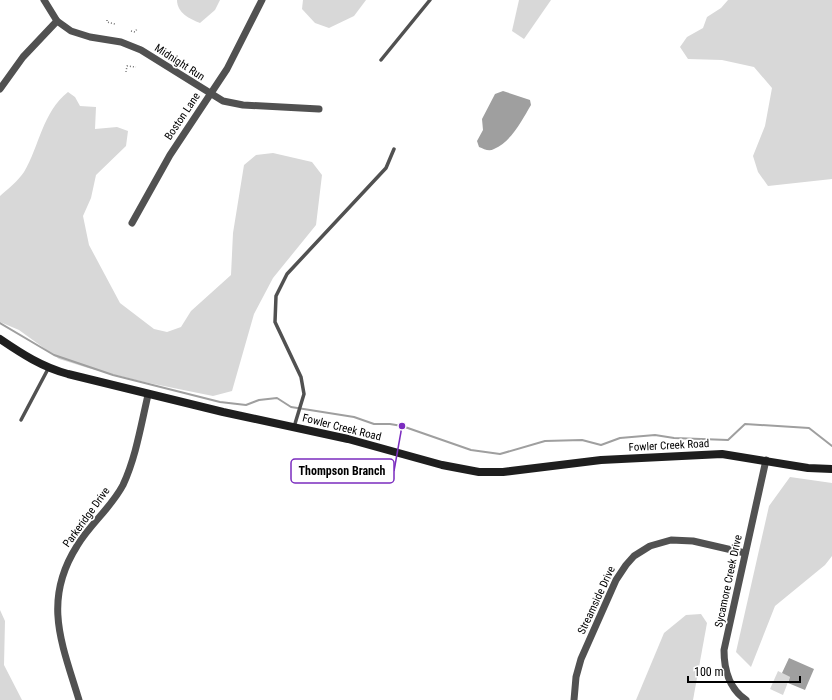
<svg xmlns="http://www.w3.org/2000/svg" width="832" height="700" viewBox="0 0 832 700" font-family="'Roboto Condensed',sans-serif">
<rect width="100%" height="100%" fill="#fff"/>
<g fill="#d8d8d8">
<path d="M177,0h43l-5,10 -15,13c-10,-4 -23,-10 -23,-23z"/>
<polygon points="303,0 366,0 354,16 329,28 315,23 302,9"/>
<polygon points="519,0 551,0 524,39 512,31"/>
<polygon points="728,0 832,0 832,179 768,186 758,172 753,156 765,126 772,88 754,67 722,60 688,59 680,47 687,37 703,28 707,17 721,8"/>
<path d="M68,92l7,5 5,9 16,1 -1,22 22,-2 11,4 -2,15 -30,29 -5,23 -8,18 6,29 31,58 34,26 13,3 14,-5 10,-16 40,-36 2,-42 11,-68 12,-10 17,-2 39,9 10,13 -6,50 -43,53 -19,36 -22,77 -19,5 -69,-14 -56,-14 -29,-9 -40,-29 -19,-8v-126c8,-7 18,-15 24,-24 16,-27 18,-59 44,-80z"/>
<polygon points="790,477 832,483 832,556 825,565 775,606 751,667 736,652 769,506"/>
<polygon points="0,610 5,621 4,665 22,700 0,700"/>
<polygon points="701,614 707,623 693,700 636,700 664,633 686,615"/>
<polygon points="778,671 790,677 783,695 770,689"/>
</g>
<g fill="#9f9f9f">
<path d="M503,91l27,9 1,5c-9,15 -19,36 -37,44 -5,3 -10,0 -15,-2l-2,-6 6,-11 -1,-11 13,-25z"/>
<polygon points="789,658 814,669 805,690 788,683 790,677 782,673"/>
</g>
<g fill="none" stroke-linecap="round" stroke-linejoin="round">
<polyline stroke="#9f9f9f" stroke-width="2" points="0,323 54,355 113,375 220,402 246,405 259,400 277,398 291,407 354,417 374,424 390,424 402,426 471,450 500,454 545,441 582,440 601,445 620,438 655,435 674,438 728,440 745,424 809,428 832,446"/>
<g stroke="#737373" stroke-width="1.5" stroke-dasharray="1 2" stroke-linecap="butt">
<polyline points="107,20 107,22 115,24"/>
<polyline points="131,31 135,32 137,29"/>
<polyline points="126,72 127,66 136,67"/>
</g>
<g stroke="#515151" stroke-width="3.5">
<polyline points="381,60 430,0"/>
<polyline points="21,420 48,369"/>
<polyline points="294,427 304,394 301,377 275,322 276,296 287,274 386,168 394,149"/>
</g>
<g stroke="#515151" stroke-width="7">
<polyline points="44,0 57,21 71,31 90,37 121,42 141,50 223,101 243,105 319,109"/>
<polyline points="0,89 23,57 57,21"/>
<polyline points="132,223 170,155 227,69 262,0"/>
<path d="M79,700c-17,-56 -37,-99 -2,-154 13,-22 34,-38 46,-61 13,-28 18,-60 25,-90"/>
<polyline points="574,700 576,677 581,659 616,580 626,565 634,556 650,546 671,540 693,541 745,553"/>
<path d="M746,700c-18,-12 -22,-31 -22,-50l42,-190"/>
</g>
<path stroke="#1e1e1e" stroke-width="8" d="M0,339c22,15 42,28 68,35l155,38 125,27 94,26 37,7h24l98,-12 121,-6 86,14 24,1"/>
</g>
<g text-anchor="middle" stroke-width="3.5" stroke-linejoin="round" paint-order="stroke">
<g font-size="11" fill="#000" stroke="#fff">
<text transform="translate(180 62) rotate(33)" y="4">Midnight Run</text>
<text transform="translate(182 116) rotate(-56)" y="4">Boston Lane</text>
<text transform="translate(342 427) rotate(14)" y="4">Fowler Creek Road</text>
<text transform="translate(669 445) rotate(-3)" y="4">Fowler Creek Road</text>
<text transform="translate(86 517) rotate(-54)" y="4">Parkeridge Drive</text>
<text transform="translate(728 581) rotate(-78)" y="4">Sycamore Creek Drive</text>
<text transform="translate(596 600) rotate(-65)" y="4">Streamside Drive</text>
</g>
</g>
<path fill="none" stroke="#7b2cbf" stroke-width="1.5" d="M402 426L394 471"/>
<circle fill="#7b2cbf" stroke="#fff" stroke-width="1.5" cx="402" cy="426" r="4"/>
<rect fill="#fff" stroke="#7b2cbf" stroke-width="1.5" x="291" y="459" width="103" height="24" rx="4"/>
<g font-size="12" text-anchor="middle" font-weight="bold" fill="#000">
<text x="342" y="475">Thompson Branch</text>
</g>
<path d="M688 676v6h112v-6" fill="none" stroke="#000000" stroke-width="2"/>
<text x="694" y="676" font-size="12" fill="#000000" stroke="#ffffff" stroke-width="3" paint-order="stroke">100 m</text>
</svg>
